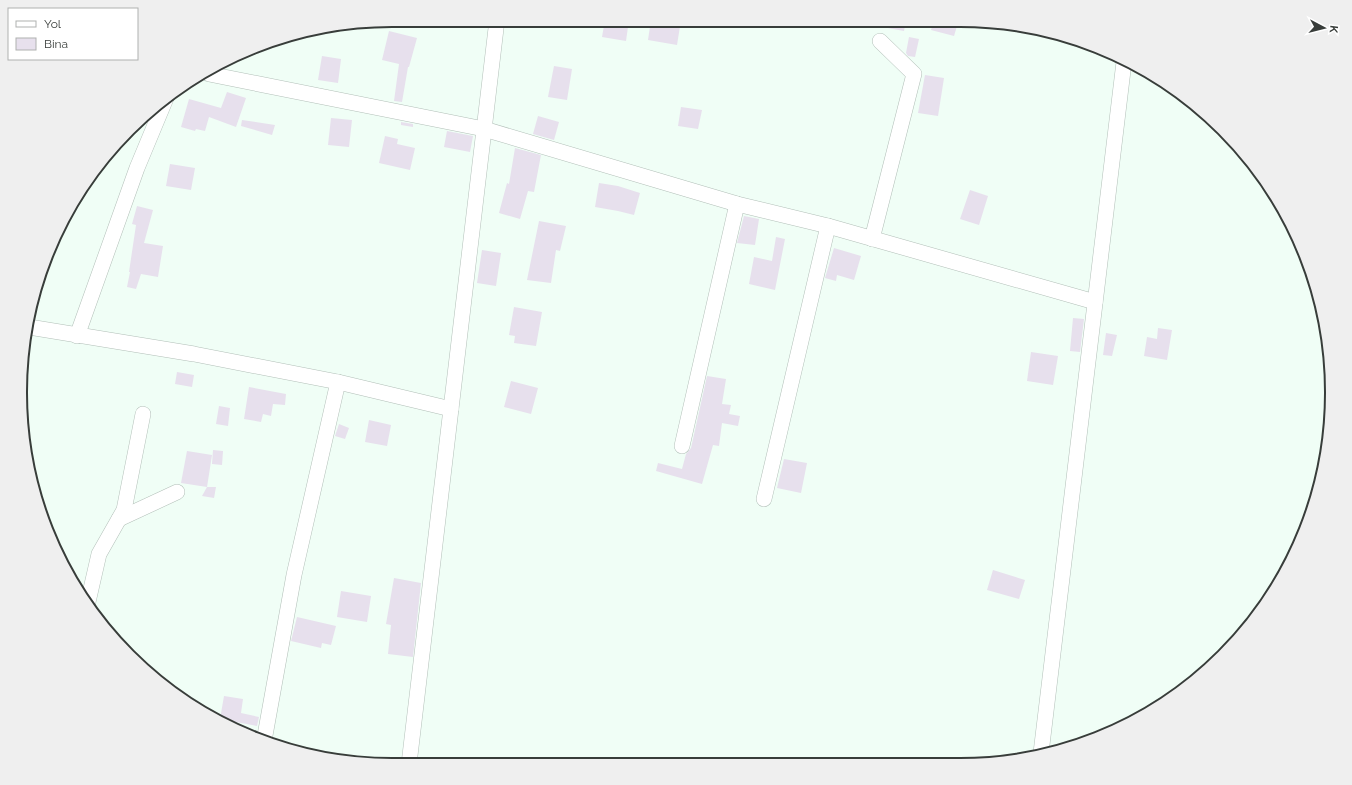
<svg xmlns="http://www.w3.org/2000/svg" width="1352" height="785" viewBox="0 0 1352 785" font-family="Raleway,sans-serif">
<rect width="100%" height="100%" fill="#f0fef6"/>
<g fill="#e7e0ed">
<polygon points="605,20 629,20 626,41 602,37"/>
<polygon points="651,20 681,20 677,45 648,40"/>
<polygon points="877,21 906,21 904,31 877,26"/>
<polygon points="934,21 957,26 954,36 931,30"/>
<polygon points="389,31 417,38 409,67 408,67 402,102 394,101 399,64 382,60"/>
<polygon points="909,37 919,39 915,57 908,56 906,53"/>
<polygon points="322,56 341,59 338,83 318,80"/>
<polygon points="554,66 572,69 567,100 548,97"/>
<polygon points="925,75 944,78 938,116 918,113"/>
<polygon points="227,92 246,98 236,127 209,117 205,131 196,129 195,131 181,127 189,99 221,108"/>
<polygon points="681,107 702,110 698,129 678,126"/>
<polygon points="538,116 559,122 554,140 533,134"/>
<polygon points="331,118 352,120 349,147 328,145"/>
<polygon points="242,120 275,125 272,135 241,126"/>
<polygon points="401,122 413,124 413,127 401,125"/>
<polygon points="447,131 473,136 470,152 444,147"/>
<polygon points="385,136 398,139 397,144 415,148 410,170 379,163"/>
<polygon points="515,148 541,155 534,192 528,191 520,219 499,213 507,183 509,184"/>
<polygon points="170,164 195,168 191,190 166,186"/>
<polygon points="599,183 618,186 640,193 634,215 618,211 595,207"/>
<polygon points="970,190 988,196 979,225 960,219"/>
<polygon points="137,206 153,210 144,243 163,246 158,277 141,274 136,289 127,287 130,272 129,272 136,225 132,224"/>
<polygon points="744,216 759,219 755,245 737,243"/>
<polygon points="539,221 566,226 560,251 556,250 551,283 527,280"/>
<polygon points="776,237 785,239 775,290 749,284 754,257 772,261"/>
<polygon points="834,248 861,256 854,280 837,275 836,281 825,278"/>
<polygon points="482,250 501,253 496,286 477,283"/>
<polygon points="514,307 542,312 536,346 514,343 515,336 509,335"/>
<polygon points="1073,318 1084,319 1080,352 1070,351"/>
<polygon points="1158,328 1172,330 1167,360 1144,356 1147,337 1157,339"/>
<polygon points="1106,333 1117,335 1112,356 1103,355"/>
<polygon points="1031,352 1058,356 1053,385 1027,381"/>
<polygon points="177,372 194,375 192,387 175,384"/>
<polygon points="707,376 726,379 722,404 731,405 729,414 740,416 738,426 722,423 719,446 713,445 702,484 656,471 658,463 682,469 686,454 691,448"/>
<polygon points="511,381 538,388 531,414 504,407"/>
<polygon points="249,387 286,394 285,405 273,404 271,416 263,414 261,422 244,419"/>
<polygon points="219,406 230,408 228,426 216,424"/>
<polygon points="369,420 391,425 387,446 365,442"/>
<polygon points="339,424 349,428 345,439 335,436"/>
<polygon points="213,450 223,451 222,465 212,464"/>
<polygon points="187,451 212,455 207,487 181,483"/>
<polygon points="784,459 807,463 801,493 777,488"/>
<polygon points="207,487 216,487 214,498 202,496"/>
<polygon points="993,570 1025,580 1019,599 987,590"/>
<polygon points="394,578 421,583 413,657 388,654 391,625 386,624"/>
<polygon points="341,591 371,596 367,622 337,617"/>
<polygon points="297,617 336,626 331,645 322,643 321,648 291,641"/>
<polygon points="224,696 243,699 241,713 259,717 257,726 220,719"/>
</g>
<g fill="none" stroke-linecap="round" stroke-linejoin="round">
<g stroke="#b2bfb8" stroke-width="16">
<g id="minor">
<polyline points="209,74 484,129 737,204 828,226 1095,302"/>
<polyline points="872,239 914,74 880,41"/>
<polyline points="29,327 194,354 338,382 451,409"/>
<polyline points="77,336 137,168 167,96"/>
<polyline points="682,446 737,204"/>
<polyline points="764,499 828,226"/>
<polyline points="119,519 177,492"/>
<polyline points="88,602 99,554 124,510 143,414"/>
<polyline points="264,741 294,575 338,382"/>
<polyline points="1041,753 1124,62"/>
<polyline points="409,764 497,20"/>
</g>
</g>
<use href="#minor" stroke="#fff" stroke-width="15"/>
</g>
<path d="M0 0H1352V785H0ZM392 27H960A365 365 0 0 1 1325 392V393A365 365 0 0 1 960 758H392A365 365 0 0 1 27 393V392A365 365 0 0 1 392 27Z" fill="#efefef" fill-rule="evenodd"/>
<path fill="none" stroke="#383d3a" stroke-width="2" d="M392 27H960A365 365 0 0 1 1325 392V393A365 365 0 0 1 960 758H392A365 365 0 0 1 27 393V392A365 365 0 0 1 392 27Z"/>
<rect x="8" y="8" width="130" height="52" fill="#ffffff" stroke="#afb1b0"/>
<rect x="16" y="21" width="20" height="6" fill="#ffffff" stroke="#afb1b0"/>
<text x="44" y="28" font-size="12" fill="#383d3a">Yol</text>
<rect x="16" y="38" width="20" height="12" fill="#e7e0ed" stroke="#afb1b0"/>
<text x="44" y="48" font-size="12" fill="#383d3a">Bina</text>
<g transform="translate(1324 28) rotate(97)" stroke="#ffffff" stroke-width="3" paint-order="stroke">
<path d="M0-3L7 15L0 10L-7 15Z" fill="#383d3a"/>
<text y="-6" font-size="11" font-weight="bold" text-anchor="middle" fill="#383d3a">K</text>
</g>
</svg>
